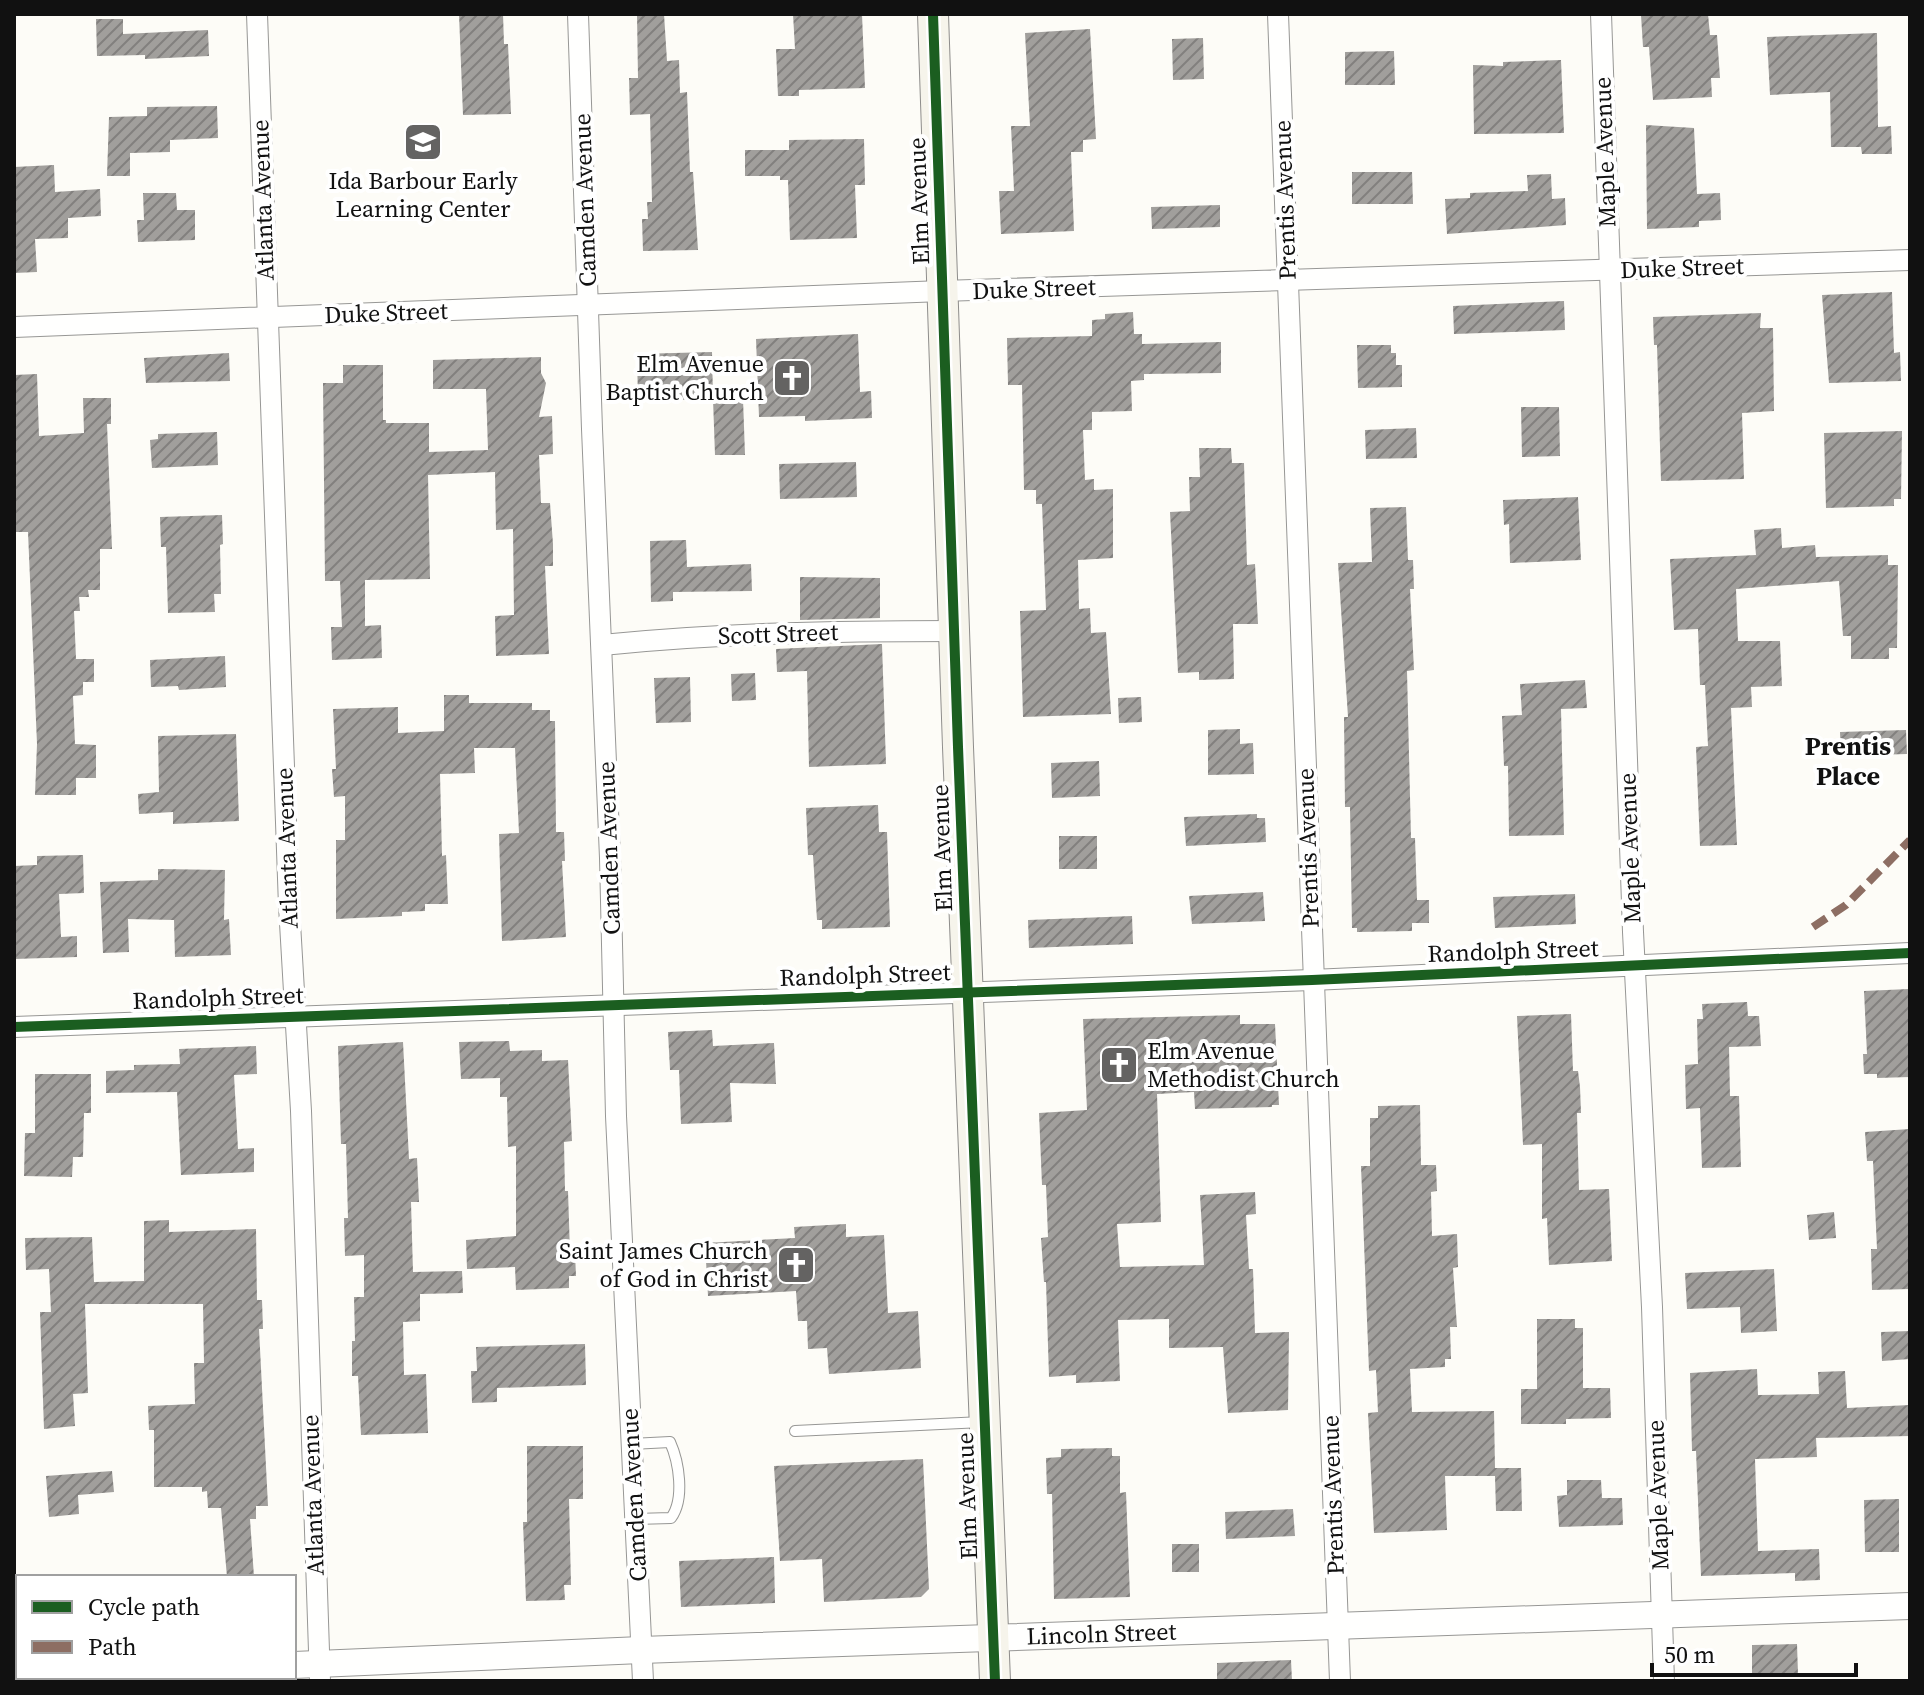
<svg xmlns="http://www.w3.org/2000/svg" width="1924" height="1695" viewBox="0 0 1924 1695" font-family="'Source Serif 4',serif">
<defs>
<pattern id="building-hatch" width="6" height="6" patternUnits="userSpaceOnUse" patternTransform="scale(2)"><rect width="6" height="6" fill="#a19f9c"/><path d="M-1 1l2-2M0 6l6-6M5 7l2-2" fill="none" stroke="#82807e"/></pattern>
</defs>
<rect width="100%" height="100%" fill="#fdfcf7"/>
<g fill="url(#building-hatch)">
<polygon points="459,14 503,14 504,44 508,44 511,114 463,115"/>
<polygon points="637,14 664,14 667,61 679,60 680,93 687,92 690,172 693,172 698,250 643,251 642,219 648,219 647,202 652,202 650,114 630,115 629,78 638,78"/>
<polygon points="793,14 862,14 865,88 799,90 799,96 778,96 776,49 795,49"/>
<polygon points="1708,14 1710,35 1717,35 1720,78 1711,78 1712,97 1653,100 1649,47 1643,47 1641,15"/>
<polygon points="96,19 123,19 123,34 208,30 209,56 145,59 145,55 97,56"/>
<polygon points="1090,29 1096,139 1083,140 1083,152 1071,152 1074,231 1001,234 999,191 1014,191 1011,126 1030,126 1025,33"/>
<polygon points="1877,33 1878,127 1891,126 1892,154 1862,154 1861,147 1831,147 1830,92 1770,95 1767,37"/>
<polygon points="1203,38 1204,79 1173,80 1172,39"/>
<polygon points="1394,51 1395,85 1345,85 1345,52"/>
<polygon points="1561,60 1564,133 1474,134 1473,65 1503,66 1503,62"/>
<polygon points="217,106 218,138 170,140 170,152 130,153 130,176 107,176 109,117 147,116 147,107"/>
<polygon points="1646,125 1694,128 1697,194 1720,193 1721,220 1699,221 1699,227 1647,229"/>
<polygon points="864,139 865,185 855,185 857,238 790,240 788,180 780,180 780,176 745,176 745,150 789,150 789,140"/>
<polygon points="54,165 55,192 100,189 101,216 68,218 68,238 35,239 37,272 14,273 14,167"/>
<polygon points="1352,172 1412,172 1413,204 1352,204"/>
<polygon points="1551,174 1552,199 1565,198 1566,225 1447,234 1445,199 1470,198 1470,193 1528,191 1527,175"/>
<polygon points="143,193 176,193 177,210 195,210 195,240 138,242 137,220 144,220"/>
<polygon points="1220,205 1220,227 1152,229 1151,207"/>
<polygon points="1892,292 1894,353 1900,352 1901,381 1829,383 1822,295"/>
<polygon points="1564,301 1565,330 1454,334 1453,306"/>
<polygon points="1133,312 1134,334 1142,334 1142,344 1221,342 1221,373 1144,374 1144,380 1131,381 1132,411 1092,412 1092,430 1083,430 1085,480 1094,479 1094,490 1113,489 1113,558 1078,560 1079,609 1090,608 1091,633 1106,632 1111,714 1023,717 1020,611 1046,610 1042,504 1036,504 1036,490 1024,490 1022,385 1008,385 1007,338 1092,336 1092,320 1105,319 1105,314"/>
<polygon points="1761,313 1760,328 1773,328 1774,411 1742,413 1744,479 1661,481 1657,345 1654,345 1653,317"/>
<polygon points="858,334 860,392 871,391 872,418 805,421 805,416 759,417 756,339"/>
<polygon points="1357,345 1391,345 1391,353 1396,353 1396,365 1402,365 1402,387 1358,388"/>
<polygon points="712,352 713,399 638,401 637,354"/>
<polygon points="229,353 230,381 146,383 144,358"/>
<polygon points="541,357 541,373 546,383 539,417 552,416 553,454 539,455 541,503 550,503 553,544 553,566 545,566 549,654 496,656 495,616 514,615 513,529 496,530 495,472 428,475 430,579 365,580 365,626 381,625 382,658 332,660 331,627 342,627 340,581 325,581 323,383 343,383 343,365 383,365 383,420 386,420 386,423 429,423 429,452 488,450 486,389 433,389 433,360"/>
<polygon points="37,374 39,436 84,433 83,398 111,398 111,424 107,424 112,549 100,549 100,590 88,590 89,597 79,597 80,611 74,611 76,659 94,659 94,682 83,682 83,695 73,696 75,744 96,745 96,778 76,778 76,795 35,795 37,744 28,532 14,532 14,375"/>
<polygon points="713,399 743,399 745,455 715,455"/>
<polygon points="1521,407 1559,407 1560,456 1522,457"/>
<polygon points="1416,428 1417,458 1366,459 1365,430"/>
<polygon points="1902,431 1901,499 1894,499 1894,506 1826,508 1824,433"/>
<polygon points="217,432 218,465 152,468 150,440 158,439 158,434"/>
<polygon points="1199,448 1231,448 1232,463 1244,463 1247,565 1255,564 1258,624 1233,624 1234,679 1199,680 1199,672 1178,673 1170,512 1190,511 1189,477 1200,477"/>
<polygon points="856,462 857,497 780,499 779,464"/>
<polygon points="1578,497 1581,560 1510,563 1509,524 1504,525 1503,500"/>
<polygon points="1406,507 1408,560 1413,560 1414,589 1410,589 1414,670 1407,671 1411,838 1415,838 1417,900 1429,900 1429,923 1412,923 1412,931 1357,932 1357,928 1352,928 1350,807 1345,807 1344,717 1348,717 1338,563 1372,562 1370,508"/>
<polygon points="222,515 223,544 220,545 221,594 214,594 215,612 168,613 166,547 161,547 160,517"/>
<polygon points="1781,528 1782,548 1815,545 1816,557 1888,555 1888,565 1898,565 1897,648 1889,648 1889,659 1851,659 1851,636 1843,636 1839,581 1736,589 1738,641 1780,641 1782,686 1751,687 1752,707 1731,708 1737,845 1700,846 1696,747 1708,746 1705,685 1700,685 1698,629 1674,630 1670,559 1756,555 1754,530"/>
<polygon points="686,540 687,567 751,564 752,591 673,592 673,601 651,602 650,541"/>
<polygon points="800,577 880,578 880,618 800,620"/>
<polygon points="882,644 886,764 809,767 807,671 777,672 776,649"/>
<polygon points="225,656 226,687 179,690 178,686 151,687 150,660"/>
<polygon points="755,673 756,700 732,701 731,674"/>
<polygon points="690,677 691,722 656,723 654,678"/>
<polygon points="1585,680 1587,708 1561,709 1564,835 1509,836 1508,766 1504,766 1502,716 1522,715 1520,684"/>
<polygon points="444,695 469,695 469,703 532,703 532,710 550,710 550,721 555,721 556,832 564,832 565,861 562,861 566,937 502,941 499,834 519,833 515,748 474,748 475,773 440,774 442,856 446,855 448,904 425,904 425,911 402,912 402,916 336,919 336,840 345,840 345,796 334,797 332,769 336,769 333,709 398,707 398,733 444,731"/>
<polygon points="1141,697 1142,722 1119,723 1118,698"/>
<polygon points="1240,729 1240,744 1253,743 1254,774 1208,775 1208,730"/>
<polygon points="1906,730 1907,754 1841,756 1840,732"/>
<polygon points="236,734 239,821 173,824 173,812 139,814 138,794 159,792 158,736"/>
<polygon points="1099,761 1100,796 1052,798 1051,763"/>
<polygon points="878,805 879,832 887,832 890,927 822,929 822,920 817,920 813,855 808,855 806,808"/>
<polygon points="1257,814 1257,818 1265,818 1266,842 1186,846 1184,817"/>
<rect x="1059" y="836" width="38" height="33"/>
<polygon points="83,855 84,893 59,894 61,937 77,936 77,957 14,959 14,866 37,865 37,856"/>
<polygon points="158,869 225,870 224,920 229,919 231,955 175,957 174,920 128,919 129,952 103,953 100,882 158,880"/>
<polygon points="1263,892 1265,921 1192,924 1189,896"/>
<polygon points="1575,894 1576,924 1495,928 1493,897"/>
<polygon points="1132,916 1133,944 1029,948 1028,920"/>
<polygon points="1909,989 1910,1077 1877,1078 1877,1074 1864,1074 1863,1054 1867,1054 1864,991"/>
<polygon points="1747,1002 1748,1016 1759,1016 1761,1046 1729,1047 1730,1096 1739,1096 1741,1167 1702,1168 1700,1108 1686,1109 1685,1065 1698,1064 1697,1019 1703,1019 1702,1004"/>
<polygon points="1571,1014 1573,1071 1578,1071 1580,1087 1581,1113 1577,1113 1579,1190 1609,1189 1612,1261 1549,1265 1547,1218 1542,1219 1542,1144 1523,1145 1517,1016"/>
<polygon points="1240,1015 1240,1024 1275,1024 1279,1105 1272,1105 1272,1107 1195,1109 1194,1092 1157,1094 1161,1222 1117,1224 1120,1267 1204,1265 1200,1195 1255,1192 1256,1214 1246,1215 1249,1269 1253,1269 1255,1333 1289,1332 1288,1410 1228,1413 1223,1347 1169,1348 1169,1319 1118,1320 1120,1381 1076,1383 1076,1375 1049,1377 1046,1282 1044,1282 1041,1238 1048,1237 1046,1185 1042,1185 1039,1113 1087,1110 1083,1019"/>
<polygon points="712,1030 713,1046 774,1043 776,1084 730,1083 732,1122 681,1124 679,1070 670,1070 668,1032"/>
<polygon points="509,1041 510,1051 542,1050 542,1061 568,1060 572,1141 564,1142 565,1191 568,1191 570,1253 575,1253 576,1276 569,1276 569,1288 516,1290 515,1267 467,1269 466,1240 516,1236 516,1146 508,1147 507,1097 500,1097 500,1078 461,1079 459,1042"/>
<polygon points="403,1042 409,1159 417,1158 419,1202 411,1202 413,1272 462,1271 463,1293 420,1294 420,1321 403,1322 404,1375 426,1374 428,1433 361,1435 358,1376 352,1376 352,1341 355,1341 354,1297 364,1297 364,1255 345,1256 344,1218 348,1218 346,1144 341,1144 338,1046"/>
<polygon points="256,1046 257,1074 234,1075 238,1149 254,1148 254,1172 181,1175 177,1092 106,1093 106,1071 134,1070 134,1065 180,1064 179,1049"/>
<polygon points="35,1074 91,1074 91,1113 84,1113 83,1157 73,1157 72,1177 24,1176 25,1133 35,1133"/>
<polygon points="1420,1105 1421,1165 1436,1165 1437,1191 1431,1192 1432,1236 1457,1234 1458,1267 1453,1268 1457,1327 1450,1327 1451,1359 1445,1359 1445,1367 1410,1369 1412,1412 1494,1411 1495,1468 1521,1468 1522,1511 1496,1511 1495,1476 1445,1476 1447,1530 1374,1533 1368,1413 1378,1412 1376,1370 1369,1371 1361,1166 1370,1166 1370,1118 1378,1118 1378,1106"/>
<polygon points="1910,1129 1910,1289 1872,1290 1871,1249 1877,1249 1873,1161 1867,1161 1865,1132"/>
<polygon points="1834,1212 1836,1238 1809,1240 1807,1215"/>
<polygon points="169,1220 169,1232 256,1229 257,1300 262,1300 263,1329 259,1329 268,1506 256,1506 256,1519 250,1519 254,1577 227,1577 221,1508 208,1508 207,1491 202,1492 202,1487 154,1487 154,1430 149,1430 148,1406 195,1404 194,1363 204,1363 203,1304 85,1304 88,1393 73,1394 75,1426 44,1429 40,1312 51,1312 49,1269 26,1270 25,1238 92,1237 94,1282 144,1281 144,1221"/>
<polygon points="846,1224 846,1237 884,1235 888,1313 918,1311 921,1368 829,1374 827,1348 808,1349 807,1321 798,1321 796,1291 708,1296 705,1243 795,1238 794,1227"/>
<polygon points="1774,1269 1777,1331 1741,1333 1740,1307 1687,1309 1685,1273"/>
<polygon points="1537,1319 1575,1319 1575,1328 1583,1328 1583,1388 1610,1388 1611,1418 1566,1419 1566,1424 1521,1424 1521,1389 1537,1389"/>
<polygon points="1910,1331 1910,1359 1882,1361 1881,1332"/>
<polygon points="585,1344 586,1385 497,1388 497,1402 472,1403 471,1371 477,1371 476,1347"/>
<polygon points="1757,1369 1758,1395 1819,1394 1818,1372 1845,1371 1847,1408 1910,1405 1910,1436 1816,1438 1817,1457 1755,1459 1758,1551 1819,1549 1820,1580 1795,1581 1795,1573 1701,1576 1696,1451 1692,1451 1690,1373"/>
<polygon points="527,1446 583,1446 583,1499 569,1499 571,1585 564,1585 565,1600 526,1601 523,1522 527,1522"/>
<polygon points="1112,1448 1112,1456 1120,1456 1120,1493 1126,1492 1130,1597 1054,1599 1052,1494 1047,1494 1046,1458 1061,1457 1061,1449"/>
<polygon points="923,1459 929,1589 921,1597 824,1602 822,1559 780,1561 774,1466"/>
<polygon points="112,1471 114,1492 78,1495 79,1514 49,1517 46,1476"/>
<polygon points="1567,1480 1601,1480 1602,1498 1622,1498 1623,1525 1559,1527 1557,1496 1567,1495"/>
<polygon points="1899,1499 1899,1552 1865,1552 1864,1500"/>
<polygon points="1293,1509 1295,1536 1226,1539 1225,1512"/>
<rect x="1172" y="1544" width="27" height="28"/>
<polygon points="774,1557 775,1603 681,1607 679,1561"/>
<polygon points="1797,1644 1798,1674 1752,1674 1752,1645"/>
<polygon points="1291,1660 1292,1681 1217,1681 1217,1663"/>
</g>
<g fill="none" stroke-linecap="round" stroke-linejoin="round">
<g stroke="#979795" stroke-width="12">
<g id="service">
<polyline points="795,1431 982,1422"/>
<path d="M631,1444l39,-2c9,20 15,57 1,76l-36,1"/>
</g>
</g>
<g stroke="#979795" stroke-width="22">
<g id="minor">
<polyline points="257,14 289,906 301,1111 320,1681"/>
<polyline points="578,14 592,429 610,858 616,1116 643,1681"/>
<polyline points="1278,14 1340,1681"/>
<polyline points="1601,14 1633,932 1652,1307 1664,1681"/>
<polyline points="14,327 942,291 1910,260"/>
<path d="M602,645c117,-12 235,-14 353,-14"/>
<polyline points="14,1027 1312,980 1910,953"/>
</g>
</g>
<g stroke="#979795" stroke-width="28">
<g id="tertiary">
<path id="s1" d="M294,1665l347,-15 1269,-44"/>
<polyline points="14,1677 18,1677"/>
</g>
</g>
<g stroke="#8e8d8b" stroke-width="32">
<polyline id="secondary" points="933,14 958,747 995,1681"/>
</g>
<use href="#service" stroke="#fffffe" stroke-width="10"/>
<use href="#minor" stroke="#fffffe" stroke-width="20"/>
<use href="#tertiary" stroke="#fffffe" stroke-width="26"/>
<use href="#secondary" stroke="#f6f4eb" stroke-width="30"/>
<polyline stroke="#8d6e63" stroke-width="8" stroke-dasharray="16 8" stroke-linecap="butt" points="1813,927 1846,905 1910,840"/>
<g stroke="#fff" stroke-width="15">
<g id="cycleway">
<polyline points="933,14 958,747 995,1681"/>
<polyline points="14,1027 1312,980 1910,953"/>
</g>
</g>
<use href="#cycleway" stroke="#1b5e20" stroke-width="10"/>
</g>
<defs>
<g id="school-square" transform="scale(2)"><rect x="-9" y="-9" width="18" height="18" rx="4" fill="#646362" stroke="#fff"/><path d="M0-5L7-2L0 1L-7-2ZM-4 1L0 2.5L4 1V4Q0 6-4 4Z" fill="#fff"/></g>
<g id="church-square" transform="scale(2)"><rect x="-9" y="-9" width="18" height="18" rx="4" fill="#646362" stroke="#fff"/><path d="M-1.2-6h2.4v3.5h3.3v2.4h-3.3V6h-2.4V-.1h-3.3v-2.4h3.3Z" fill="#fff"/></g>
</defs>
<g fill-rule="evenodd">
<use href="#school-square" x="423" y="142"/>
<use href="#church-square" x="792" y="378"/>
<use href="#church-square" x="1119" y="1065"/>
<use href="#church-square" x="796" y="1265"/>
</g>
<g text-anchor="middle" stroke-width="8" stroke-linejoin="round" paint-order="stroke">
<g font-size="24" fill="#111" stroke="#fff">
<text transform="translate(1605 152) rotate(-92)" y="8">Maple Avenue</text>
<text transform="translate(263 200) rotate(-92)" y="8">Atlanta Avenue</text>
<text transform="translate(585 200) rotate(-92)" y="8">Camden Avenue</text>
<text transform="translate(1285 200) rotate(-92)" y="8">Prentis Avenue</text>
<text transform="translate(919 201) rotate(-92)" y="8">Elm Avenue</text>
<text transform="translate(1682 268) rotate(-2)" y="8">Duke Street</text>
<text transform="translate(1034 289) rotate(-2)" y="8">Duke Street</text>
<text transform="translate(386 313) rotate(-2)" y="8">Duke Street</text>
<text transform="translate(778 634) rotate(-2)" y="8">Scott Street</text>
<text transform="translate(287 848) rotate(-92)" y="8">Atlanta Avenue</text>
<text transform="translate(609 848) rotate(-92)" y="8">Camden Avenue</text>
<text transform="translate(942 848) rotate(-92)" y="8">Elm Avenue</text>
<text transform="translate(1308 848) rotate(-92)" y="8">Prentis Avenue</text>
<text transform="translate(1630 848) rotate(-92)" y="8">Maple Avenue</text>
<text transform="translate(1513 951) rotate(-2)" y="8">Randolph Street</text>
<text transform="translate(865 975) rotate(-2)" y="8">Randolph Street</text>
<text transform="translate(218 998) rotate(-2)" y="8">Randolph Street</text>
<text transform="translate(313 1495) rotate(-92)" y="8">Atlanta Avenue</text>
<text transform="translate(634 1495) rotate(-93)" y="8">Camden Avenue</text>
<text transform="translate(1333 1495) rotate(-92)" y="8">Prentis Avenue</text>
<text transform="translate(1658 1495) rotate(-92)" y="8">Maple Avenue</text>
<text transform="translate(967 1496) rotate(-92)" y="8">Elm Avenue</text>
<text dy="8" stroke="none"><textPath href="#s1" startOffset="808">Lincoln Street</textPath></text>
</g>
<g font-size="24" fill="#111" stroke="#fff" text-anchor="end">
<text x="423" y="189" text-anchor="middle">Ida Barbour Early<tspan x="423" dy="28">Learning Center</tspan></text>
<text x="764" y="372">Elm Avenue<tspan x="764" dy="28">Baptist Church</tspan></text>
<text x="1147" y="1059" text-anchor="start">Elm Avenue<tspan x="1147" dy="28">Methodist Church</tspan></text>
<text x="768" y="1259">Saint James Church<tspan x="768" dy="28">of God in Christ</tspan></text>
</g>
<g font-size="26" font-weight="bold" fill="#111" stroke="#fff">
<text x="1848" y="755">Prentis<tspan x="1848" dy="30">Place</tspan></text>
</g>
</g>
<rect width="1924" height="1695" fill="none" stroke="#111111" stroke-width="32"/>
<rect x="16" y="1575" width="280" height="104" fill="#ffffff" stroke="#a0a0a0" stroke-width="2"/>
<rect x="32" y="1601" width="40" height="12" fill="#1b5e20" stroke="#a0a0a0" stroke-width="2"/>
<text x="88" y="1615" font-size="24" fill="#111111">Cycle path</text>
<rect x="32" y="1641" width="40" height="12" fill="#8d6e63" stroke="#a0a0a0" stroke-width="2"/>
<text x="88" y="1655" font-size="24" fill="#111111">Path</text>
<path d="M1652 1663v12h204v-12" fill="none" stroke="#111111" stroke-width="4"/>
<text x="1664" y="1663" font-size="24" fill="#111111" stroke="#ffffff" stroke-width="6" paint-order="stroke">50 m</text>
</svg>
